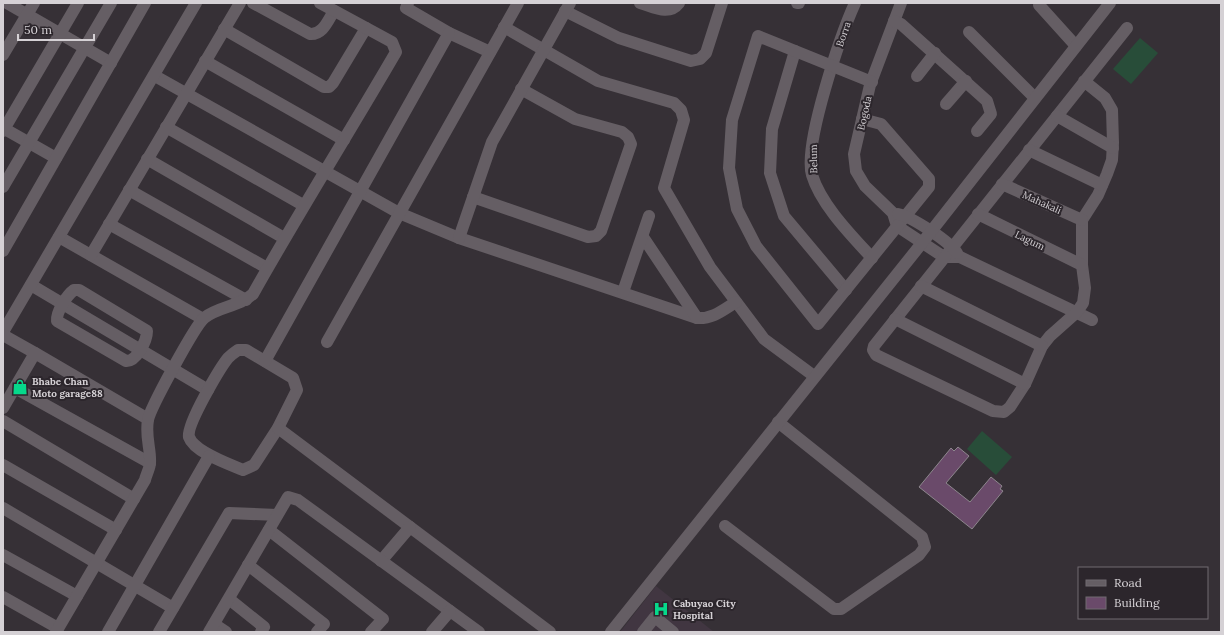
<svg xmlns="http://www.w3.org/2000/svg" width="1224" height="635" viewBox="0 0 1224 635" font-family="Lora,serif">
<rect width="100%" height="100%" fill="#363036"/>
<polygon fill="#413641" points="656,586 714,632 620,632"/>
<g fill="#284d39">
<polygon points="1140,38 1158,53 1131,84 1113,69"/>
<polygon points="982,431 1012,457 996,475 967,449"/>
</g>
<polygon fill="#6a4a6a" stroke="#8d868d" points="958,447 969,456 946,483 970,502 991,477 1002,486 1000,489 1003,491 972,529 919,487 951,448 954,451"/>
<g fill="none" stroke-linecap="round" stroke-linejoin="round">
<g stroke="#655e64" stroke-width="12">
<polyline points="7,3 111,63"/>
<path d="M253,3l57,31c13,1 18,-14 24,-23"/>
<polyline points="408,3 406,8 449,33 490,52"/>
<path d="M640,3c14,4 29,13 39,0"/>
<polyline points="797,3 799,3"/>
<path d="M855,3c-14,31 -52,142 -43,172 9,30 40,61 60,83"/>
<polyline points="901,3 870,85 854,154 856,171 865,186 893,213 897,226 944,257 960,257 1092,320"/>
<polyline points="1039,5 1076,46"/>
<polyline points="565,11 619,38 691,61 700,59 706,53 722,3"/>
<polyline points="894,21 901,24 987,101 991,114 977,131"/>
<polyline points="504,27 598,81 674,103 681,110 684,120 664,188 710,267 764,339 814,376"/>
<polyline points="224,29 324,87 329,87 333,83 366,28"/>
<polyline points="969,32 1035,98"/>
<polyline points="795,51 772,129 770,173 784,216 846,290"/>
<polyline points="3,55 34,3"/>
<polyline points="205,61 344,140"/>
<path d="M155,76l244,137 60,25 238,80c16,1 26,-8 39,-16"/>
<polyline points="917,76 935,53"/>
<path d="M1084,81l21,17 7,12 1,33 -1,17 -5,14 -9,21 -16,25v45l3,23 -2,15 -6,9 -27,24 -8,10 -17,38 -15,23 -6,5 -11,-1 -117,-56 -3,-5 1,-4c84,-106 168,-212 253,-318"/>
<polyline points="946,104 966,81"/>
<polyline points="1057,116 1113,148"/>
<polyline points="862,119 881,124 929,179 929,187 818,324 756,246 737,209 729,168 732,120 758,36 872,82"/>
<polyline points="166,127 303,205"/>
<polyline points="3,128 56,158"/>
<polyline points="3,131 78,3"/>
<polyline points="1029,150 1102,185"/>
<polyline points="147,159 284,238"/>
<polyline points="1002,184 1082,220"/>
<polyline points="3,187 111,3"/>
<polyline points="129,190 267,268"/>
<polyline points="473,197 588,237 596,236 601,231 631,144 628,137 622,132 575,119 521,89"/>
<path d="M898,214c14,3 51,27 59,39"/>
<polyline points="978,214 1082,265"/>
<polyline points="109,224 246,300"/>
<polyline points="59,237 203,319"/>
<polyline points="643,237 697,318"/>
<polyline points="459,238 492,142 570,3"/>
<polyline points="3,251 145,3"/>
<polyline points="91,255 240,3"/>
<polyline points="31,285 208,390"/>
<polyline points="921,286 1042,346"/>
<path d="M74,290h5l68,41c0,10 -11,31 -21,30l-69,-40c-1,-9 10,-26 17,-31z"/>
<polyline points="623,292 649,216"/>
<polyline points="895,319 1025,384"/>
<polyline points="3,332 196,3"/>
<polyline points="3,335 35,353"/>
<polyline points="327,342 518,3"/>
<path d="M238,350h8l47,28 4,12 -19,38 -24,37 -11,5c-14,-6 -49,-18 -54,-33 -3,-12 31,-69 39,-79 3,-3 7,-6 10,-8z"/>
<polyline points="265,361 449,33"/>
<polyline points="15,388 150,463"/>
<polyline points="3,408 35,353 148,419"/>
<polyline points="3,421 134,499"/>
<polyline points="278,428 550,632"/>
<polyline points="3,465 116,530"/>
<polyline points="3,508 173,608"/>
<polyline points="725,526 834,609 841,609 919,555 925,547 922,537 778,422"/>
<polyline points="269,530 383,619 371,632"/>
<polyline points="3,555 77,596"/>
<polyline points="381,561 410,527"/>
<polyline points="248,565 324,624 317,632"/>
<polyline points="3,597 58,628"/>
<polyline points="229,599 264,627 261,632"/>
<polyline points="214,624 226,632"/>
<path d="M56,632l89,-152c1,-5 5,-12 5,-17 1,-14 -5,-26 -2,-43 2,-12 47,-94 56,-102 15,-12 35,-11 49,-24 46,-82 96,-161 143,-242l-4,-10 -72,-39"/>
<polyline points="108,632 209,456"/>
<polyline points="159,632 229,513 277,515"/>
<polyline points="209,632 288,497 298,500 479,632"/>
<polyline points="432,632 450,611"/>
<polyline points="611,632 922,243 1110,3"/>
<polyline points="643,632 655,617 673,632"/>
</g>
</g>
<defs>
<g id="shop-bare" transform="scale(1.2)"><path d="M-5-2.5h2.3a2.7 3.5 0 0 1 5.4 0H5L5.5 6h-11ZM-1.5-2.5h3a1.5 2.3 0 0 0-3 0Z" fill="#06d98b" stroke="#2c262c" stroke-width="2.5" paint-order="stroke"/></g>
<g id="hospital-bare" transform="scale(1.2)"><path d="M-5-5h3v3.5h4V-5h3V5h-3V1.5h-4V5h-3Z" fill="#06d98b" stroke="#2c262c" stroke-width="2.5" paint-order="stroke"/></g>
</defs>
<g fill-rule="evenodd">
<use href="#shop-bare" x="20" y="387"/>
<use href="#hospital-bare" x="661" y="609"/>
</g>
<g text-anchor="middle" stroke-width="4" stroke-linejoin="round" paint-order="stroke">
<g font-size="10" fill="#d5d1d5" stroke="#2c262c">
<text transform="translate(843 34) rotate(-71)" y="4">Borra</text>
<text transform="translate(864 113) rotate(-77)" y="4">Bogoda</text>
<text transform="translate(813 159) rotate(-91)" y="4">Belum</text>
<text transform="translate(1042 202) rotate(24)" y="4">Mahakali</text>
<text transform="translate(1030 240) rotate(26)" y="4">Lagum</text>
</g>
<g font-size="10" font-weight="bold" fill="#d5d1d5" stroke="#2c262c" text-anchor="start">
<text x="32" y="385">Bhabe Chan<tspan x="32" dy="12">Moto garage88</tspan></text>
<text x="673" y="607">Cabuyao City<tspan x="673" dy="12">Hospital</tspan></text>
</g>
</g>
<rect width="1224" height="635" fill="none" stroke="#d5d1d5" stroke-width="8"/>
<rect x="1078" y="567" width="130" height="52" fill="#2c262c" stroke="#706a70"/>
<rect x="1086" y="580" width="20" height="6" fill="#655e64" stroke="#706a70"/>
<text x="1114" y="587" font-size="12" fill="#d5d1d5">Road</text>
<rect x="1086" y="597" width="20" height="12" fill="#6a4a6a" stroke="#706a70"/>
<text x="1114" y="607" font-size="12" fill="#d5d1d5">Building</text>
<path d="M18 34v6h76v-6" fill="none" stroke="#d5d1d5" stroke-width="2"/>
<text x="24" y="34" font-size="12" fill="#d5d1d5" stroke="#2c262c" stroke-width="3" paint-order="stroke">50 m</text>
</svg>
